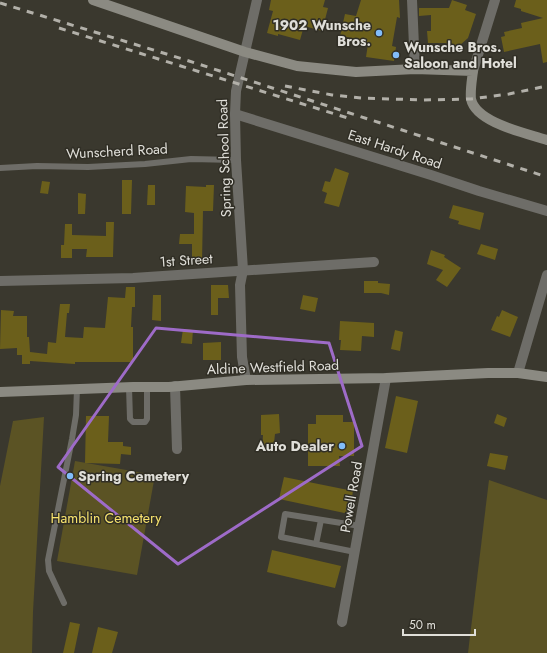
<svg xmlns="http://www.w3.org/2000/svg" width="547" height="653" viewBox="0 0 547 653" font-family="Jost,sans-serif">
<rect width="100%" height="100%" fill="#3a382e"/>
<g fill="#5b5324">
<polygon points="44,417 33,612 32,653 0,653 0,486 13,421"/>
<polygon points="75,461 155,475 137,575 57,561"/>
<polygon points="489,480 547,500 547,653 468,653"/>
</g>
<g fill="#6b5f1b">
<polygon points="271,0 325,0 323,7 328,8 322,31 304,26 300,40 278,34 278,36 267,33 273,11 269,10"/>
<polygon points="361,0 399,0 400,18 397,17 392,46 396,47 394,61 366,57 368,44 361,43 361,40 340,36 345,14 356,16"/>
<polygon points="452,0 467,5 465,10 476,14 468,38 459,46 458,45 452,50 446,43 428,43 427,31 431,31 431,15 419,16 419,8 449,8"/>
<polygon points="516,0 547,0 547,62 543,63 540,44 504,52 501,37 505,36 504,32 522,28 521,23 543,18 521,11 521,9 514,7"/>
<polygon points="335,168 349,173 339,207 324,203 327,193 322,191 325,181 330,182"/>
<polygon points="122,180 132,180 131,214 122,214"/>
<polygon points="42,181 50,182 48,194 40,193"/>
<polygon points="148,185 155,185 155,205 147,205"/>
<polygon points="206,185 214,185 213,211 203,211 202,262 192,262 192,244 179,244 180,234 194,234 194,213 185,212 186,186 206,187"/>
<polygon points="78,193 86,194 85,214 78,214"/>
<polygon points="453,205 484,213 480,230 458,224 459,221 449,218"/>
<polygon points="106,222 114,222 113,257 86,257 87,249 72,249 72,258 61,258 61,245 64,245 65,224 72,224 72,235 106,236"/>
<polygon points="481,244 498,249 495,260 477,254"/>
<polygon points="431,250 445,255 444,257 461,268 447,287 436,280 443,270 427,264"/>
<polygon points="364,281 378,281 378,283 390,284 389,295 381,293 364,293"/>
<polygon points="211,285 228,285 229,298 218,298 218,315 211,315"/>
<polygon points="126,287 135,287 135,307 132,307 131,327 133,327 133,362 75,362 75,364 30,361 30,364 22,364 22,355 17,355 17,348 0,349 1,310 14,311 13,316 27,316 27,337 29,337 30,352 47,354 48,342 56,343 60,304 70,304 69,313 67,313 65,337 83,338 84,327 105,328 108,297 125,298"/>
<polygon points="153,295 161,295 161,321 152,320"/>
<polygon points="303,295 318,298 315,312 300,309"/>
<polygon points="502,310 518,317 510,337 491,330 497,316 499,317"/>
<polygon points="340,321 374,323 374,337 362,336 361,351 340,350 341,340 339,340"/>
<polygon points="183,329 193,330 192,344 181,343"/>
<polygon points="395,330 403,332 400,351 391,349"/>
<polygon points="221,342 221,360 203,360 203,343"/>
<polygon points="396,396 418,401 407,453 385,448"/>
<polygon points="279,414 280,433 275,434 273,452 262,451 263,435 261,435 261,415"/>
<polygon points="497,414 507,418 504,427 494,423"/>
<polygon points="316,415 343,415 343,422 354,422 354,456 339,456 340,466 308,466 308,424 316,424"/>
<polygon points="86,416 109,416 108,442 123,442 123,446 131,447 131,455 121,454 120,464 85,463"/>
<polygon points="490,453 508,456 505,470 487,466"/>
<polygon points="284,477 353,491 349,514 279,499"/>
<polygon points="272,550 341,566 335,588 267,572"/>
<polygon points="70,622 80,624 74,653 63,653"/>
<polygon points="98,627 118,632 112,653 92,653"/>
</g>
<g fill="none" stroke-linecap="round" stroke-linejoin="round">
<g stroke="#6e6d68" stroke-width="6">
<polyline points="0,168 37,166 88,167 145,164 191,159 236,160"/>
<polyline points="129,387 130,419 133,422 145,422 147,419 147,387"/>
<polyline points="316,544 321,520"/>
<polyline points="355,552 281,537 285,514 360,526"/>
<polyline points="64,603 49,571 48,560 72,439 76,415 77,389"/>
</g>
<g stroke="#6e6d68" stroke-width="10">
<polyline points="245,52 257,0"/>
<polyline points="235,114 431,175 479,191 547,211"/>
<polyline points="0,281 133,278 374,262"/>
<polyline points="518,373 547,275"/>
<polyline points="175,386 177,449"/>
<polyline points="342,622 386,378"/>
</g>
<g stroke="#6e6d68" stroke-width="10">
<polyline points="412,0 415,69"/>
<polyline points="245,52 236,91 235,114 236,160 243,270 240,285 242,357 246,380"/>
<polyline points="473,71 495,0"/>
</g>
<g stroke="#8b8a82" stroke-width="10">
<path d="M93,0l152,52 52,14 59,6 59,-3 58,2c-1,9 -3,19 -2,28 5,24 55,34 76,41"/>
<polyline points="0,392 133,387 169,387 246,380 386,378 488,373 518,373 547,377"/>
</g>
<g stroke="#b2b0a9" stroke-width="3" stroke-dasharray="7 7" stroke-linecap="butt">
<polyline points="0,3 186,60 547,177"/>
<polyline points="59,28 351,119"/>
<polyline points="285,86 332,95 362,98 422,100 471,99 509,94 547,86"/>
</g>
</g>
<path fill="none" stroke="#9e6bc8" stroke-width="3" stroke-linejoin="round" d="M156,328l173,15 33,103 -184,118 -120,-97z"/>
<g fill="#81bdfa" stroke="#302e25" stroke-width="1.5">
<circle cx="379" cy="33" r="4"/>
<circle cx="396" cy="55" r="4"/>
<circle cx="342" cy="446" r="4"/>
<circle cx="70" cy="476" r="4"/>
</g>
<g text-anchor="middle" stroke-width="3" stroke-linejoin="round" paint-order="stroke">
<g font-size="14" font-weight="bold" fill="#e0dfd9" stroke="#302e25" text-anchor="end">
<text x="371" y="30">1902 Wunsche<tspan x="371" dy="16">Bros.</tspan></text>
<text x="404" y="52" text-anchor="start">Wunsche Bros.<tspan x="404" dy="16">Saloon and Hotel</tspan></text>
<text x="334" y="451">Auto Dealer</text>
<text x="78" y="481" text-anchor="start">Spring Cemetery</text>
</g>
<g font-size="14" fill="#e0dfd9" stroke="#302e25">
<text transform="translate(395 149) rotate(18)" y="5">East Hardy Road</text>
<text transform="translate(117 151) rotate(-3)" y="5">Wunscherd Road</text>
<text transform="translate(224 158) rotate(-92)" y="5">Spring School Road</text>
<text transform="translate(186 260) rotate(-4)" y="5">1st Street</text>
<text transform="translate(273 367) rotate(-2)" y="5">Aldine Westfield Road</text>
<text transform="translate(351 497) rotate(-80)" y="5">Powell Road</text>
</g>
<g font-size="14" fill="#f7e36e" stroke="#302e25">
<text x="106" y="523">Hamblin Cemetery</text>
</g>
</g>
<path d="M403 629v6h72v-6" fill="none" stroke="#e0dfd9" stroke-width="2"/>
<text x="409" y="629" font-size="12" fill="#e0dfd9" stroke="#302e25" stroke-width="3" paint-order="stroke">50 m</text>
</svg>
